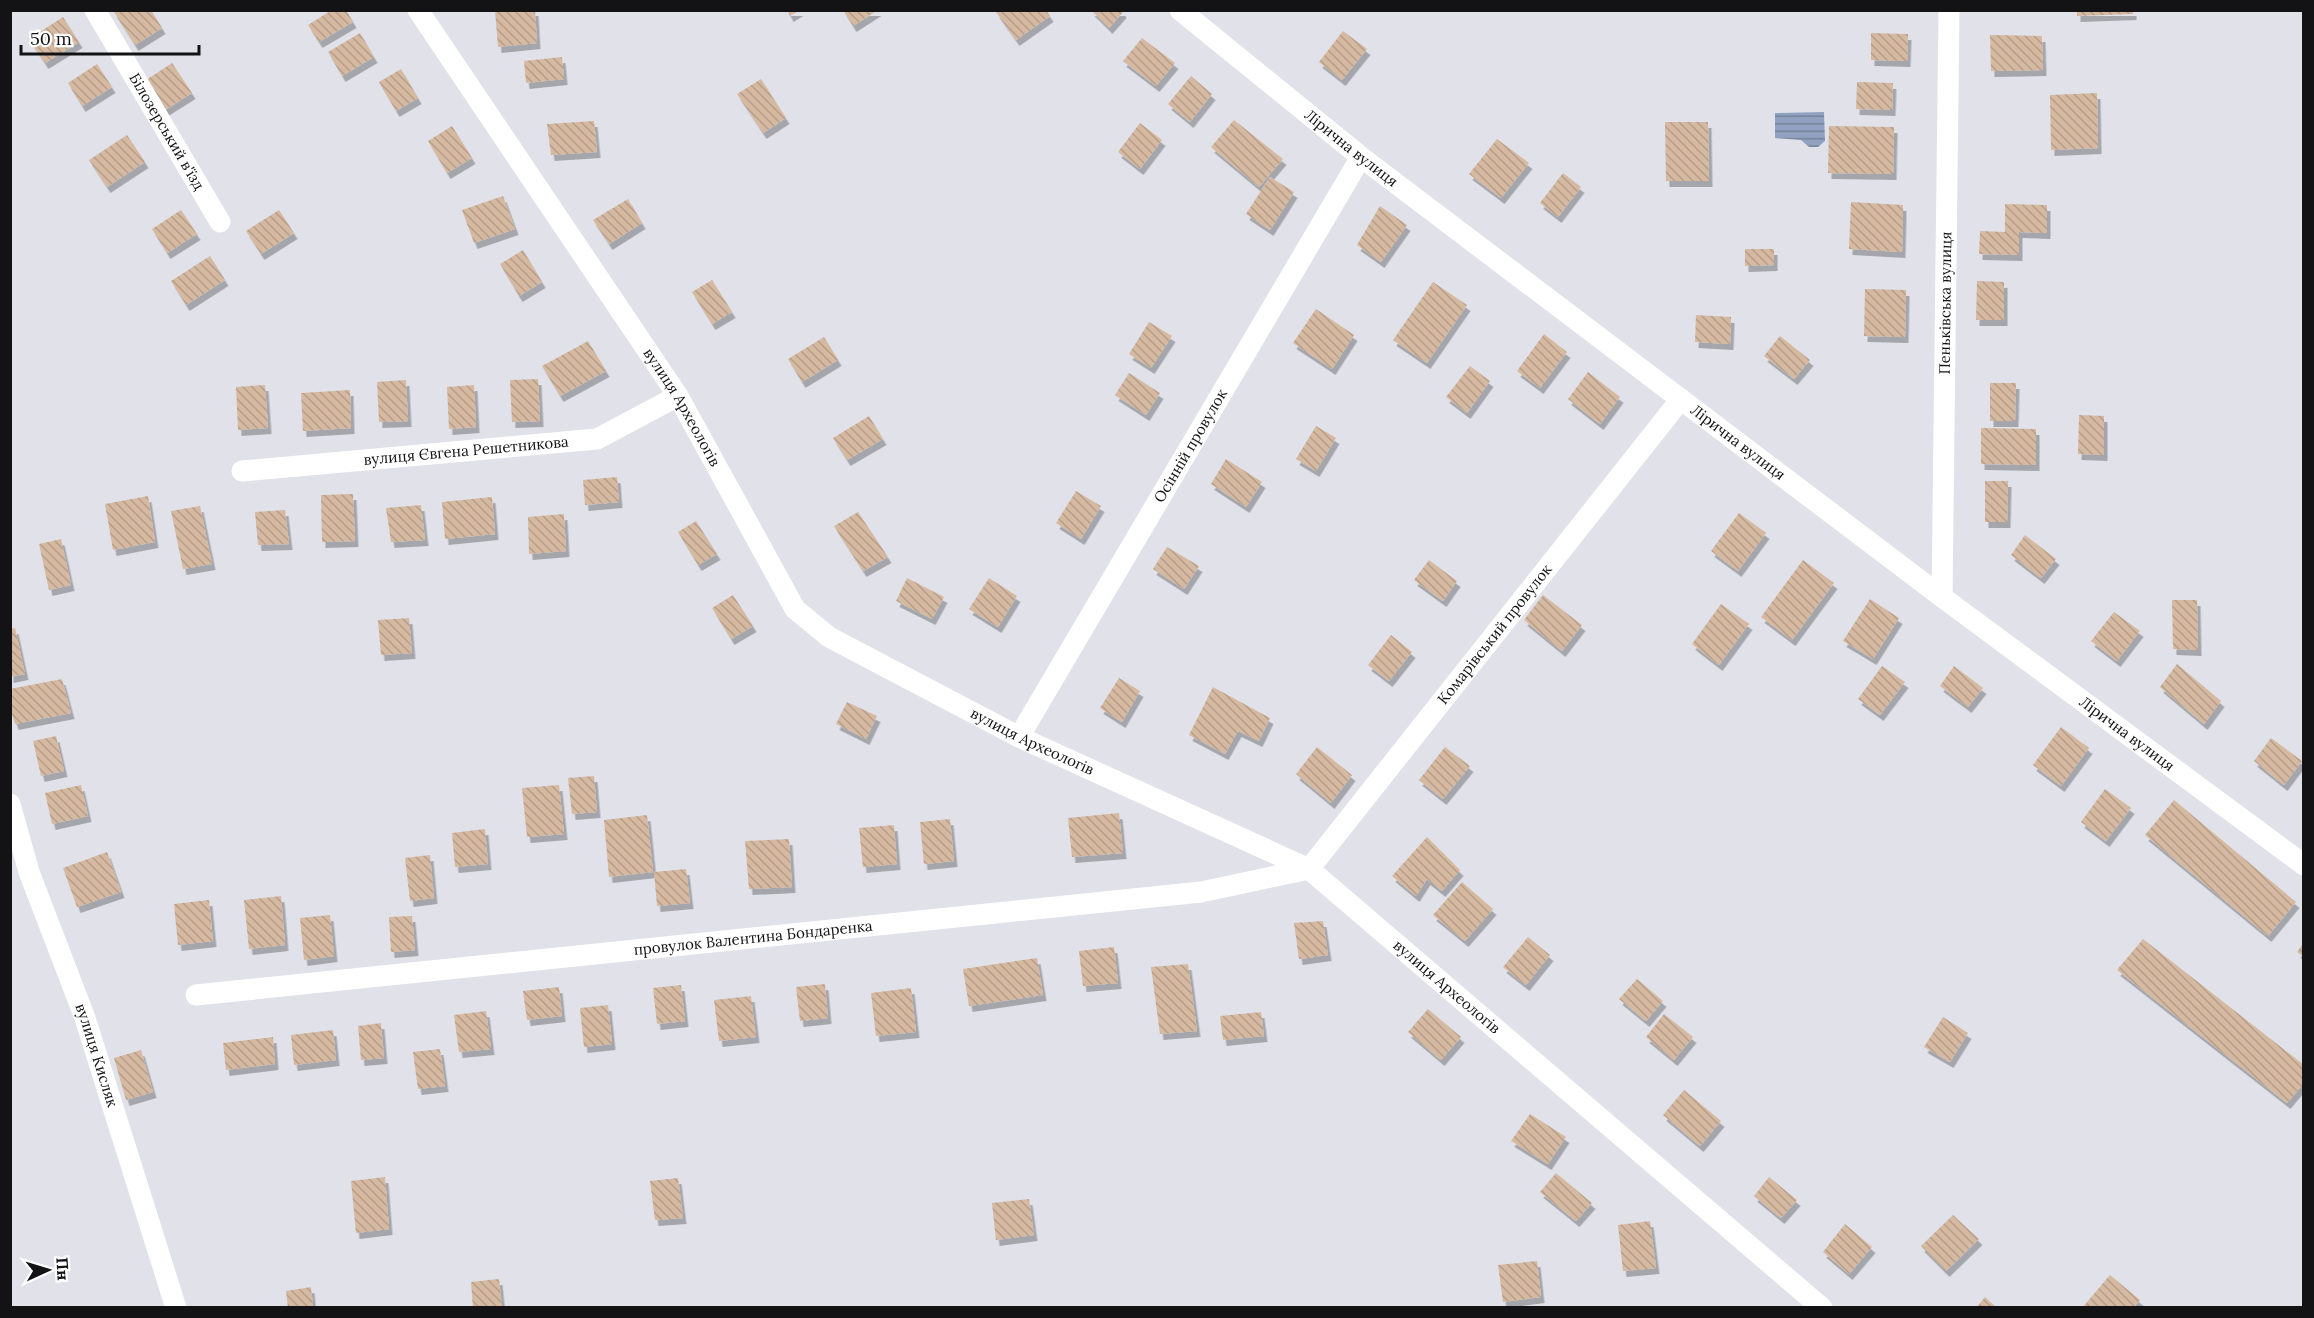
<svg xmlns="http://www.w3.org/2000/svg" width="2314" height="1318" viewBox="0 0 2314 1318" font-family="Lora,serif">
<defs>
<pattern id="water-rules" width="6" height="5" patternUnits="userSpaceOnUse" patternTransform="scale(1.5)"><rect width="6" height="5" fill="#90a2bf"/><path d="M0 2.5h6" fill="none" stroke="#74839a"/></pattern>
<pattern id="building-back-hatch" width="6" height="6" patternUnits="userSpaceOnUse" patternTransform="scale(1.5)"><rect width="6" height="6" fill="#d6b9a1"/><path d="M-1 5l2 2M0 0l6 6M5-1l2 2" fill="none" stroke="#b79e8a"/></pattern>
<filter id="shadow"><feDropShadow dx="3.5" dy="6" stdDeviation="0" flood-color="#0004"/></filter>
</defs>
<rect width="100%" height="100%" fill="#e1e2e9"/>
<polygon fill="url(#water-rules)" points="1824,112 1825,141 1818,147 1809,147 1801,140 1775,138 1775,113"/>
<g fill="url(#building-back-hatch)" filter="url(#shadow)">
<polygon points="115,10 151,10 162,28 135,45 114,12"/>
<polygon points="332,10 346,10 353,22 319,42 308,25"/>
<polygon points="495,10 535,10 537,43 498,47"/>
<polygon points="787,10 800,10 790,16"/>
<polygon points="843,10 878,10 853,26"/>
<polygon points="999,10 1046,10 1050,16 1016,40 996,12"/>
<polygon points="1091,10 1122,10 1123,12 1109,28"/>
<polygon points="2077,10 2133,10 2133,14 2077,16"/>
<polygon points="63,17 79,42 45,63 29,39"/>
<polygon points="1343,31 1367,49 1342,80 1319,62"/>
<polygon points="360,33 374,57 342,76 328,52"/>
<polygon points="1871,33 1908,34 1907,61 1871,60"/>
<polygon points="1990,35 2042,36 2043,70 1991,71"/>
<polygon points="1142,38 1175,63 1156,86 1123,61"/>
<polygon points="562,57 564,79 526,83 524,61"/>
<polygon points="172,63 192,93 165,110 146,80"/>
<polygon points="97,64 112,87 82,106 68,83"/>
<polygon points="401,69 418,98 396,111 379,82"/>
<polygon points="1191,76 1212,94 1190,122 1168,104"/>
<polygon points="761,79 786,118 763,133 737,94"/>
<polygon points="1857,82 1893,83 1892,110 1856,109"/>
<polygon points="2097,93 2098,148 2051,150 2050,95"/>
<polygon points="1234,120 1283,159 1259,187 1211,147"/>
<polygon points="594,121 597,152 551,155 547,124"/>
<polygon points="1665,122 1708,122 1709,181 1666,181"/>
<polygon points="1140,123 1162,140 1140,169 1118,152"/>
<polygon points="452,126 472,158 447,173 428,141"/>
<polygon points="1829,126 1894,127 1893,174 1828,173"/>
<polygon points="127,135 145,162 107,187 89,160"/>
<polygon points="1497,139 1529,163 1501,198 1469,174"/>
<polygon points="1563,173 1581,187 1558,217 1540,203"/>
<polygon points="1270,177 1294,192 1270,230 1246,214"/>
<polygon points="503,196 515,229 474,243 462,210"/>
<polygon points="628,199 642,223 609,244 593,220"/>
<polygon points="1851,202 1903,205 1902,252 1849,249"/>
<polygon points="2005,204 2047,205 2047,233 2019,232 2019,255 1979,254 1980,231 2005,232"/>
<polygon points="1380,206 1407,225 1381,262 1357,245"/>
<polygon points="181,210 197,234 167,253 152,229"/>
<polygon points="279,210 294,233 261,254 246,231"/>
<polygon points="1745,249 1774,249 1774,265 1745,266"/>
<polygon points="523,250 542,282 519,296 500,264"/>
<polygon points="210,256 225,280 186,305 171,281"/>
<polygon points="712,280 732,312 712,324 692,292"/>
<polygon points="1977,281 2004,282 2004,320 1976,320"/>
<polygon points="1433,282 1467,305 1427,363 1393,340"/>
<polygon points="1865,289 1906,290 1905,337 1864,336"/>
<polygon points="1316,309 1354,335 1332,369 1293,343"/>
<polygon points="1696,315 1731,317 1730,344 1695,342"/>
<polygon points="1149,322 1172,336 1151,368 1129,354"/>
<polygon points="1544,334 1567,352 1540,388 1517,371"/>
<polygon points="1780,336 1810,360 1794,379 1764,356"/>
<polygon points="824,337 838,360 802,382 788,359"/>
<polygon points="588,341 606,371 560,396 542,366"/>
<polygon points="1470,366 1490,381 1467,413 1446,397"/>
<polygon points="1588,372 1620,397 1600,424 1568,399"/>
<polygon points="1129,373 1160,393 1146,415 1115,395"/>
<polygon points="538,379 540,421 512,422 510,380"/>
<polygon points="406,380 408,421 379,422 377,382"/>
<polygon points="1990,383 2016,383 2015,421 1990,421"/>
<polygon points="265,385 268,428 238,430 236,387"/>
<polygon points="474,385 476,427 449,429 447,387"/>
<polygon points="350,390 351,428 303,431 301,393"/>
<polygon points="2079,415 2104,416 2104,455 2078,454"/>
<polygon points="869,416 883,439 847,460 833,438"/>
<polygon points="1316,426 1336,438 1316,471 1296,459"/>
<polygon points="1981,428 2036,429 2036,465 1981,464"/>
<polygon points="1226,459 1262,482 1246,507 1211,484"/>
<polygon points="617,477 619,502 585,505 583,480"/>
<polygon points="1985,481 2008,481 2007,522 1985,522"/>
<polygon points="1076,491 1101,506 1081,539 1056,523"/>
<polygon points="353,494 355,541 322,542 321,495"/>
<polygon points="148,496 155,542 113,550 105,504"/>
<polygon points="492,497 495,534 445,539 442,502"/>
<polygon points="421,505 425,540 391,542 386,508"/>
<polygon points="200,506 212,564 183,569 171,511"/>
<polygon points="285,510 289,544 258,545 255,512"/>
<polygon points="858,512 888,557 863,571 834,526"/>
<polygon points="1739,513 1766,533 1738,571 1711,551"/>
<polygon points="564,514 566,551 529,554 528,517"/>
<polygon points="696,521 717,554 698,565 678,532"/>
<polygon points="2025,535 2056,559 2041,578 2011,555"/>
<polygon points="61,539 71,585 49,590 39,544"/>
<polygon points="1167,547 1199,566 1184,589 1153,569"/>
<polygon points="1429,560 1457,581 1443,601 1414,580"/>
<polygon points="1803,560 1834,583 1792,640 1761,617"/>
<polygon points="907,578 944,597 932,619 896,601"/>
<polygon points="989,578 1017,596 998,627 969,609"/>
<polygon points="733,595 753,626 731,639 712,608"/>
<polygon points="1543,595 1582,625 1562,651 1524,620"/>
<polygon points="1870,599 1899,618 1873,659 1843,641"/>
<polygon points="2172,600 2197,600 2198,650 2173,649"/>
<polygon points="1721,604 1749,624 1719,665 1692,644"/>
<polygon points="2114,612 2140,631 2117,661 2091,641"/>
<polygon points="409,618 412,653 381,655 378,620"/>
<polygon points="15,628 25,674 10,677 10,629"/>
<polygon points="1391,635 1412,652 1389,681 1368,665"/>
<polygon points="2177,664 2221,701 2204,724 2160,687"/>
<polygon points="1882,666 1905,682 1880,715 1858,699"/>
<polygon points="1954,666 1983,688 1968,707 1940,686"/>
<polygon points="1119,678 1140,691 1122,722 1100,708"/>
<polygon points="62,679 71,713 15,724 10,708 10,689"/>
<polygon points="1213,687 1270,718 1259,741 1238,731 1225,754 1189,735"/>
<polygon points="847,702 877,716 866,739 836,724"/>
<polygon points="2061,727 2089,748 2061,786 2033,765"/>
<polygon points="56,736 64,771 41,776 33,741"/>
<polygon points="2271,738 2302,761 2284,785 2254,761"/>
<polygon points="1317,747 1352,775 1331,803 1296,774"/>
<polygon points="1445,747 1470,766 1443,799 1419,780"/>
<polygon points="594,776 597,812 572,814 568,778"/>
<polygon points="81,785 88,816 52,824 45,793"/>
<polygon points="559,785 564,834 527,837 522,788"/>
<polygon points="2105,789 2131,808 2106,841 2081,822"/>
<polygon points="2174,800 2296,902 2268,936 2145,835"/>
<polygon points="1119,813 1123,853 1072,857 1068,818"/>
<polygon points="647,815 653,872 609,877 604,820"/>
<polygon points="950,819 954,861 924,864 920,822"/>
<polygon points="894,825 897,864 863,867 859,828"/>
<polygon points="485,829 488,864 455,867 452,833"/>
<polygon points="1427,837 1460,870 1442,891 1427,879 1416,896 1392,876"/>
<polygon points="789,839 792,887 749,889 745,841"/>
<polygon points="107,852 121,892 77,907 63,868"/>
<polygon points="430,855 434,898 410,901 405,858"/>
<polygon points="686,869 690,903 657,906 654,872"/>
<polygon points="1462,882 1493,909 1465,941 1433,915"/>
<polygon points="281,896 285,945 249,949 244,900"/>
<polygon points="209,900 213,941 178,945 174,904"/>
<polygon points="330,915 334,956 304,960 300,918"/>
<polygon points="412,916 415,950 391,952 389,917"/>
<polygon points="1323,921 1328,955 1299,959 1294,923"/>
<polygon points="1528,937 1550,955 1526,985 1503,967"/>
<polygon points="2143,939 2304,1065 2304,1083 2287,1103 2117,970"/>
<polygon points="2304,942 2304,957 2297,952"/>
<polygon points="1114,947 1118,983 1083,986 1079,951"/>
<polygon points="1037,958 1043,995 969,1006 963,969"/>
<polygon points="1188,964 1197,1031 1160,1034 1151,967"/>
<polygon points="1637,979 1663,1001 1646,1021 1619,999"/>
<polygon points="825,984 828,1018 800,1021 796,987"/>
<polygon points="681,985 685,1021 657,1024 653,988"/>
<polygon points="559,987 562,1016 527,1020 523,991"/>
<polygon points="911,988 916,1032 876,1036 871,993"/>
<polygon points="751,996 756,1037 719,1041 714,1000"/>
<polygon points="608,1005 612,1044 584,1047 580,1008"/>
<polygon points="1428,1009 1461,1037 1441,1060 1408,1032"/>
<polygon points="486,1011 491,1049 459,1052 454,1015"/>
<polygon points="1261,1012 1264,1036 1223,1040 1220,1016"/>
<polygon points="1664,1014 1693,1037 1674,1060 1646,1037"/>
<polygon points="1943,1017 1968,1033 1950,1062 1924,1047"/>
<polygon points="381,1023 384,1058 361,1060 358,1026"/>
<polygon points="333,1030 336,1060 294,1065 291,1035"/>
<polygon points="273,1037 275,1064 226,1070 223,1043"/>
<polygon points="440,1049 445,1086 418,1089 413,1052"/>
<polygon points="141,1050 153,1092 126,1100 114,1058"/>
<polygon points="1684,1090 1721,1121 1700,1146 1663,1115"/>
<polygon points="1530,1114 1566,1137 1548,1164 1511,1141"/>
<polygon points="1556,1173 1592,1203 1576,1221 1540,1192"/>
<polygon points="385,1177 389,1229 356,1233 351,1181"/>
<polygon points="1769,1177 1797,1200 1781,1218 1754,1196"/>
<polygon points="678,1178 683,1218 655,1220 650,1181"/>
<polygon points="1029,1199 1034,1235 996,1240 992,1203"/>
<polygon points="1953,1215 1979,1239 1946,1271 1921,1246"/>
<polygon points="1650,1221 1656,1268 1623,1271 1618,1225"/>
<polygon points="1845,1224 1872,1247 1849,1274 1823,1252"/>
<polygon points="1537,1261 1541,1297 1503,1302 1498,1265"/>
<polygon points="2110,1275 2140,1300 2133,1308 2082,1308"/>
<polygon points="499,1279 502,1308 473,1308 471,1282"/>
<polygon points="311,1287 313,1308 288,1308 286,1291"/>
<polygon points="1985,1297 1997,1308 1976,1308"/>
</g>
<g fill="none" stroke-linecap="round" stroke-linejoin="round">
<g stroke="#fff" stroke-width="21">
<path id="s1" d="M95,10l125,212"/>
<path id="s2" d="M418,10l260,386 117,213 34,28 190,100 290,132 513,439"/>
<path id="s3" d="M1180,10l181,147 581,440 362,268"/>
<path id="s4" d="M242,471l355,-32 81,-43"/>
<path id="s5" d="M1942,597l7,-587"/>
<path id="s6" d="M1019,737l342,-580"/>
<path id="s7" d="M10,804l19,68 56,146 91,290"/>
<path id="s8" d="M196,995l1005,-103 108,-23 372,-470"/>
</g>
</g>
<g text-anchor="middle" stroke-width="6" stroke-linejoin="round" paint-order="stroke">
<g font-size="15" fill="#131315" stroke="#fff">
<text dy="5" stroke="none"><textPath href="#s1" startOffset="141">Білозерський в'їзд</textPath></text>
<text dy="5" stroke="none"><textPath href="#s3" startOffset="220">Лірична вулиця</textPath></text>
<text dy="5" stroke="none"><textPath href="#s5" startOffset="294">Пеньківська вулиця</textPath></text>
<text dy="5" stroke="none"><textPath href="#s2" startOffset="477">вулиця Археологів</textPath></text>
<text dy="5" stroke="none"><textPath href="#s3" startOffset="706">Лірична вулиця</textPath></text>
<text dy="5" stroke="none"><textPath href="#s6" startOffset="338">Осінній провулок</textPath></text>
<text dy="5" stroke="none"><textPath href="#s4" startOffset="225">вулиця Євгена Решетникова</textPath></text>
<text dy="5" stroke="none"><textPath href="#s8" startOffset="1420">Комарівський провулок</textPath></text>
<text dy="5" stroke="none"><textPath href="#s3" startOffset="1192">Лірична вулиця</textPath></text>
<text dy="5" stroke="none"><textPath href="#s2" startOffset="981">вулиця Археологів</textPath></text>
<text dy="5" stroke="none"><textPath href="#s8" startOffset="560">провулок Валентина Бондаренка</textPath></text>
<text dy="5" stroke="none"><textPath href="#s2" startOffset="1467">вулиця Археологів</textPath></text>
<text dy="5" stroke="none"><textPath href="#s7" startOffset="266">вулиця Кисляк</textPath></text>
</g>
</g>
<rect width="2314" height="1318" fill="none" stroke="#131315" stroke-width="24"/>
<g transform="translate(48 1270) rotate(86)" stroke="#ffffff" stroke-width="4.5" paint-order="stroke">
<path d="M0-4.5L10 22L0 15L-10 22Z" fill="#131315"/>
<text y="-9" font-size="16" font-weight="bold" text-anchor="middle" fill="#131315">Пн</text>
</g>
<path d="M21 45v9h178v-9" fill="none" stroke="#131315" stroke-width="3"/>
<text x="30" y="45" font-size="18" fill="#131315" stroke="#ffffff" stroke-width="4.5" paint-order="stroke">50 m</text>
</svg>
